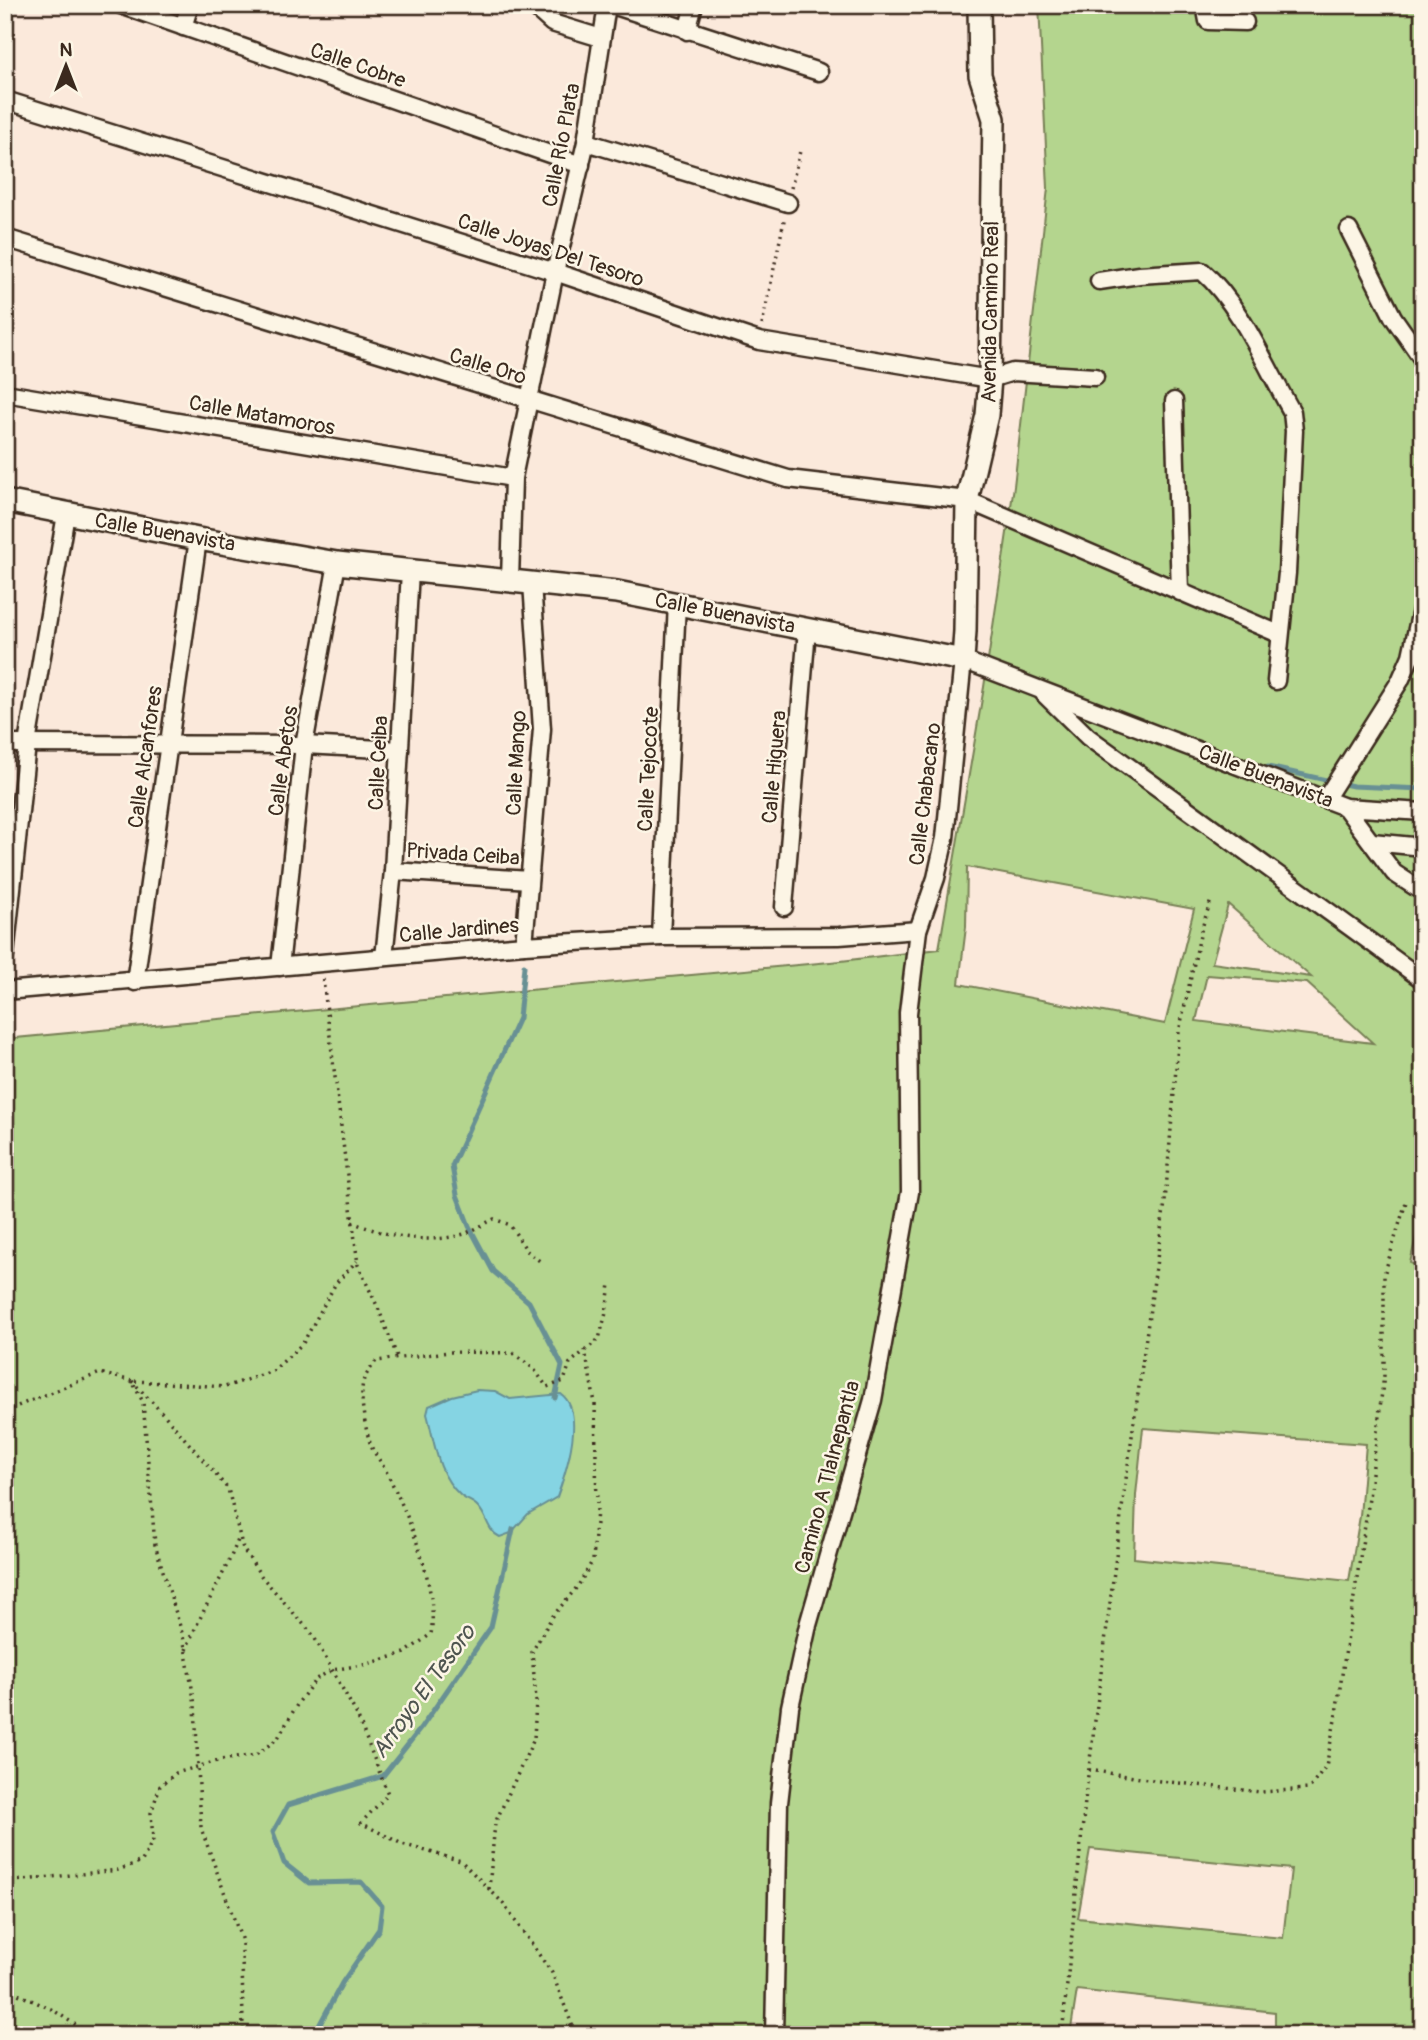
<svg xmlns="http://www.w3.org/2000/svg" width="1428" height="2040" viewBox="0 0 1428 2040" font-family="Pangolin,sans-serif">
<rect width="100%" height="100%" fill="#fbe9db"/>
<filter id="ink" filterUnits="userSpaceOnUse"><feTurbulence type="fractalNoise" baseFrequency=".0143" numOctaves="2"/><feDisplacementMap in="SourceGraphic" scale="14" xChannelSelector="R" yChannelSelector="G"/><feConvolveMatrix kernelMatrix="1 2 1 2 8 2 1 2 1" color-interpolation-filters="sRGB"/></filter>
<g filter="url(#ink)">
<path fill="#b4d58e" stroke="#788056" stroke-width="2" fill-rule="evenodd" d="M1039,5h384v1202l-13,56 13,5v767h-148v-23l-198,-22 -7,45h-1065v-996l836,-78 98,-12 45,-262 30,-201 34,-298zM967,867l227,42 -29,115 -206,-40 7,-57zM1228,905h1l82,72 -99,-14zM1207,975l100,8 66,60 -177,-22zM1143,1428l223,16 -6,72 -11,65 -215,-23 2,-63zM1090,1849l201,20 -8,69 -205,-20z"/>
<path fill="#85d4e3" stroke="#679094" stroke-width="2" d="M477,1390l18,1 15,8 51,-5c25,18 5,78 -4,103l-29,17 -17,19 -11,4c-14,-7 -12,-20 -22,-30 -5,-6 -13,-7 -18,-12 -24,-22 -25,-53 -33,-81l2,-8 23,-10z"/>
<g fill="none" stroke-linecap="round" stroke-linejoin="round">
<g stroke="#679094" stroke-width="5">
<polyline points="1268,767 1353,786 1423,789"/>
<polyline points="524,966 519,1018 452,1166 457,1195 469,1226 493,1271 529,1302 562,1365 555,1398"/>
<polyline points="314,2035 342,1983 379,1929 382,1906 361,1882 309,1883 284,1863 273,1832 288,1805 383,1776 421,1728 491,1627 513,1529"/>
</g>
<g stroke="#3b2a1e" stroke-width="21">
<g id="street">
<polyline points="121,5 581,165"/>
<polyline points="532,5 552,23 601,38"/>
<polyline points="612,5 819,72"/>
<polyline points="1205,5 1208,21 1245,22"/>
<polyline points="183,27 190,5"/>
<polyline points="687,31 694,5"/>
<polyline points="5,100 555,272 759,341 990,379 1013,372 1095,377"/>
<polyline points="586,142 788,203"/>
<polyline points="1349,230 1393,317 1423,360"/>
<polyline points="5,238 788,479 967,500 1279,634"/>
<path d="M1099,281l40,-6 63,-4c39,34 64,96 90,141l2,19 -7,142 -11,108"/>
<polyline points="5,393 513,478"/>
<polyline points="1174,401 1180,592"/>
<polyline points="510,581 513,478 555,272 586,142 607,5"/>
<polyline points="1044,694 1088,737 1423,980"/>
<polyline points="5,744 304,745 400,750"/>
<polyline points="1326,798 1400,681 1411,656 1423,601"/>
<polyline points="1345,807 1394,873 1423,892"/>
<polyline points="1372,842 1423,847"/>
<polyline points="393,871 529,880"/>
<polyline points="784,907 807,629"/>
<polyline points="661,937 677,603"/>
<polyline points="524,945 542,729 532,583"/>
<polyline points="5,956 27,744 66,514"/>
<polyline points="384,957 393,871 410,571"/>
<polyline points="280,967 304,745 337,563"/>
<polyline points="135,982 198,539"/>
<polyline points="5,991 524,945 661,937 839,936 918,930"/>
<polyline points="774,2035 779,1803 790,1707 808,1625 873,1400 910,1192 908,1013 918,930 936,878 945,838 963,660 1345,807 1423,812"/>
</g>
</g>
<g stroke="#3b2a1e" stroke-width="26">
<polyline id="secondary" points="5,501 198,539 337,563 617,592 963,660 965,631 967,500 987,415 990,379 994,119 980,75 979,5"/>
</g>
<g stroke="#3b2a1e" stroke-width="3.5" stroke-dasharray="2 5" stroke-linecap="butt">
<polyline points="791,188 800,151"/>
<polyline points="762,325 785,216"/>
<polyline points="323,979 358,1265 379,1310 398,1359"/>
<path d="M352,1222c33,14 76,23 112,12 10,-4 20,-10 30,-15l16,6 17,26 14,11"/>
<polyline points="132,1381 167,1418 228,1489 243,1549 262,1577 313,1635 357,1715 388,1794 361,1823 402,1844 461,1861 502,1902 552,1973 576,2035"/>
<polyline points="135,1381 225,1387 273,1371 303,1343 336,1283 357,1261"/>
<polyline points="5,1411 100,1373 132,1381 143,1402 155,1545 183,1636 195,1705 201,1828 242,1941 243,2035"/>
<path d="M186,1650c15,-39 38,-73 53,-113"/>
<polyline points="1089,1770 1160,1781 1261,1792 1309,1789 1326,1767 1335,1720 1368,1506 1384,1375 1384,1275 1406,1202"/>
<path d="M5,1882l113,-12 24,-9 11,-21 -2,-27 9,-27 16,-13 45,-13 35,-5 22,-17 20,-35 18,-24 16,-9 36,-6 37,-11 26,-19c8,-47 -23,-120 -45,-163 -4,-8 -10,-15 -14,-23 -6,-14 -14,-54 -8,-69 3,-6 8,-12 12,-18l73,-9 64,1 21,16 13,18 17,-6 6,-18 29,-24 7,-26 4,-29"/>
<polyline points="489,1889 495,1823 534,1739 536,1700 532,1652 552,1617 578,1586 593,1560 597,1510 595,1403 585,1350"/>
<polyline points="5,1978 18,1994 53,2010 91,2035"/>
<polyline points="1062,2035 1086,1791 1124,1493 1165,1202 1179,1032 1201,931 1211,900"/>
</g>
<use href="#street" stroke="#fcf5e5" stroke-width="16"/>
<use href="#secondary" stroke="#fcf5e5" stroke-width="21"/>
</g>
</g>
<g text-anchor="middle" stroke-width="5" stroke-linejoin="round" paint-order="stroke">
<g font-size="21" fill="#3b2a1e" stroke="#fcf5e5">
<text transform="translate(358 65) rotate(19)" y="7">Calle Cobre</text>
<text transform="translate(561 145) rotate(-79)" y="7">Calle Río Plata</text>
<text transform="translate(551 250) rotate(18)" y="7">Calle Joyas Del Tesoro</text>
<text transform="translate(990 312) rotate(-89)" y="7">Avenida Camino Real</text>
<text transform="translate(488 366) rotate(17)" y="7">Calle Oro</text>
<text transform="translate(262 415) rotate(10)" y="7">Calle Matamoros</text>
<text transform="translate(165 532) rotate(10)" y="7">Calle Buenavista</text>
<text transform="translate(725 613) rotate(11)" y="7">Calle Buenavista</text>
<text transform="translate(145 757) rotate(-82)" y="7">Calle Alcanfores</text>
<text transform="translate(283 761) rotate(-82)" y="7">Calle Abetos</text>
<text transform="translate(378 763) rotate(-87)" y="7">Calle Ceiba</text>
<text transform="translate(516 763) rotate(-87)" y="7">Calle Mango</text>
<text transform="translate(774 767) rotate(-85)" y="7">Calle Higuera</text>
<text transform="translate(648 769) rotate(-87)" y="7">Calle Tejocote</text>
<text transform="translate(1266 776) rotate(21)" y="7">Calle Buenavista</text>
<text transform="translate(925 794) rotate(-83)" y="7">Calle Chabacano</text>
<text transform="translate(463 854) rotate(4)" y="7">Privada Ceiba</text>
<text transform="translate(459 930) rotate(-5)" y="7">Calle Jardines</text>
<text transform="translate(827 1477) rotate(-75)" y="7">Camino A Tlalnepantla</text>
</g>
<g font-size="23" font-style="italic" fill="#4e544f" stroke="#fcf5e5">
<text transform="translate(423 1691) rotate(-54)" y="8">Arroyo El Tesoro</text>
</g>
</g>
<rect width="1428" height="2040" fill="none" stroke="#fcf5e5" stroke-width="28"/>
<rect x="14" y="14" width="1400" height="2012" fill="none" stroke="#3b2a1e" stroke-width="2.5" filter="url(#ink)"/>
<g transform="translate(66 66)" stroke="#fcf5e5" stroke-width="5" paint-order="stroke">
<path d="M0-5L12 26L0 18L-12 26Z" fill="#3b2a1e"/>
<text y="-10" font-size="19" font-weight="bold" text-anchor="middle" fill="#3b2a1e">N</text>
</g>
</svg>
